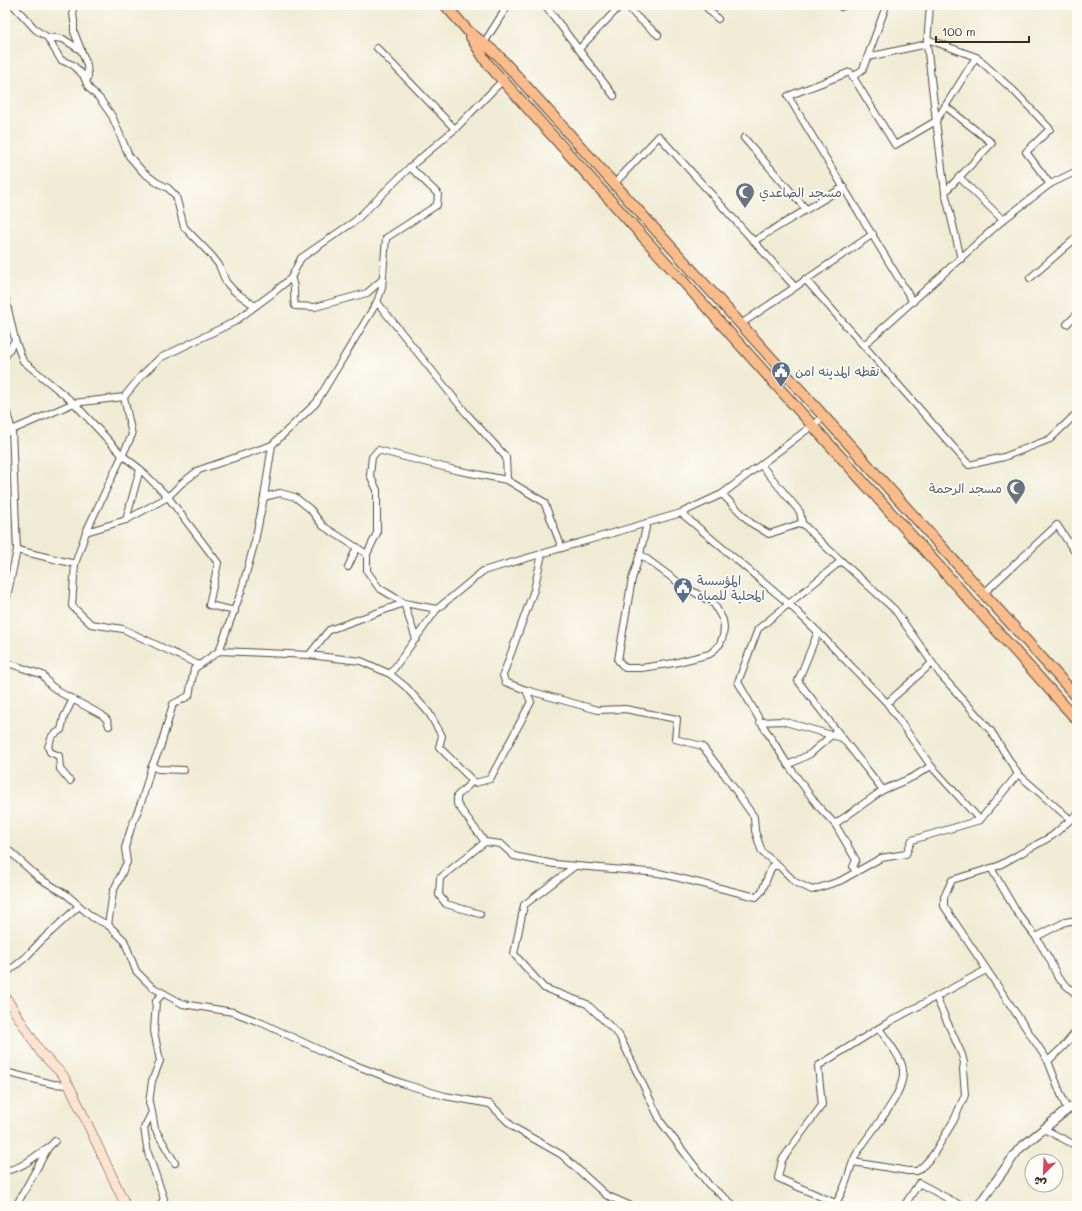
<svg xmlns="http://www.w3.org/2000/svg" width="1082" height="1211" viewBox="0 0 1082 1211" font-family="Mali,'Playpen Sans Arabic',sans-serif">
<rect width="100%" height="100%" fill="#fdfcf7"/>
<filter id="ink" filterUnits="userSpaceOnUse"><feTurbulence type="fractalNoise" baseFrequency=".025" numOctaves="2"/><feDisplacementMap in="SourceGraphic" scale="8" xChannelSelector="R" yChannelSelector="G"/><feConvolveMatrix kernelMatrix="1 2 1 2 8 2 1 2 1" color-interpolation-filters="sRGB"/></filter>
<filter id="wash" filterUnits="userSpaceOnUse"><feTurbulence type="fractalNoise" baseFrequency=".012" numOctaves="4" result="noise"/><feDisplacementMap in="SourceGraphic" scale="16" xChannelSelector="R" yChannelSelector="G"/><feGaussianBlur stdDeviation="0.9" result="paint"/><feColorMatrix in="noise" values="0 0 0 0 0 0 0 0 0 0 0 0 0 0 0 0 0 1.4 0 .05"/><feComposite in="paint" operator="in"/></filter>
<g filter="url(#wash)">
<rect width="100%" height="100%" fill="#f0ebd4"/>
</g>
<g filter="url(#ink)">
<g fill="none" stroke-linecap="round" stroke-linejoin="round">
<g stroke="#564739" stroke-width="8">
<g id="minor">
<polyline points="13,5 36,30 47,37 61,60 73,65 83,75 89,88 100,99 112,116 129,156 143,172 156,182 168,188 176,196 184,227 212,256 219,265 226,282 234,291 255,306"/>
<polyline points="72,5 74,21 74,32 87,65 88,76 86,82"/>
<polyline points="545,5 614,96"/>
<polyline points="627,5 636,16 658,35"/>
<polyline points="704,5 718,19"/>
<polyline points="930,5 927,44 936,121 945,192 961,259"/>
<polyline points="841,7 846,5"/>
<polyline points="47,37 63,39 79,49"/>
<polyline points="927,39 976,57 1014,91 1050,129 1026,152 1050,184"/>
<polyline points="482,46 508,5"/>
<polyline points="377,48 455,129"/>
<polyline points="579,49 621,5"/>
<polyline points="868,57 927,44"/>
<polyline points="853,77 863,69 885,9 884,5"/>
<polyline points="744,138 806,209"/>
<polyline points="959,177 1003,220"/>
<polyline points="614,184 659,136 795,287"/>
<polyline points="945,192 992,143 945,106"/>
<polyline points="754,241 844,187"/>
<path d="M291,278c5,7 2,19 4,28l20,1 52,-14 16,-14"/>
<polyline points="1030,278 1077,237"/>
<polyline points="805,279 969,465 1004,457 1050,439 1075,415"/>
<polyline points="5,296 15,340 23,361 74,403 124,397 142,375 160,358 234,322 273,293 291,278 301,258 355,221 410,167 455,129 502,81"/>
<polyline points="377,302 466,413 506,457 507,480"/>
<polyline points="913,302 788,96 850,72 895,145 936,121 976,57"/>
<polyline points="741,324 873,234"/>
<polyline points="1067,324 1077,314"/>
<polyline points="864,345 1003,220 1050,184 1077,171"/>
<polyline points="5,357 15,340"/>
<polyline points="5,406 12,430 74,403 122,455 140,469 168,497 218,563 209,605 235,611"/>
<polyline points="5,434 12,430 17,550 5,606"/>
<polyline points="761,465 800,512 802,523"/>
<polyline points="722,494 751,523 769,534 802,523 825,546 895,610 940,674 991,731 1018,774 1071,820"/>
<polyline points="264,497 280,493 295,497 310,509 323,526 367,554"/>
<polyline points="681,513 789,604 818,632 887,703 931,766 980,820 1018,774"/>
<polyline points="126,520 140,469"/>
<polyline points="86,532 126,520 168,497 182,483 199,470 272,445"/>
<polyline points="17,550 75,564 72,606 91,624 123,629 199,665"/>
<polyline points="640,554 632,579 618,660 625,668 641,668 674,663 710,654 720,644 723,636 724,628 723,620 714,604 679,583 640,554 647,523"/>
<polyline points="841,561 758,629 738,682 762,724 788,765 818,806 835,824 856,860 853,867 856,872"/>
<polyline points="75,564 86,532 132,435 124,397"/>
<polyline points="348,567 357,547"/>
<polyline points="984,593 1057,525 1077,555"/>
<polyline points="437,609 404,603 379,588 367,571 367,554 377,533 377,490 370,475 372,457 378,450 455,470 507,480 544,502 562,548"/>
<polyline points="818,632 798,681 883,790"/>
<polyline points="219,651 241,592 255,541 264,497 272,445 316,403 377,302 382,288 386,238 437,205 438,194 410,167"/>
<polyline points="309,655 329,630 404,603 416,639"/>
<polyline points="5,662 43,675 50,685 61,693 102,715 107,720 109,726"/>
<polyline points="390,674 437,609 483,571 681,513 722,494 825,416"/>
<polyline points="526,690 598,710 625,709 677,719 675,739 702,746 724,774 754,817 755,831 762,852 779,866"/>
<polyline points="887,703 932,663"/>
<polyline points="760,722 782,721 842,738"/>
<polyline points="788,765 810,754 834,733"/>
<polyline points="152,766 158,769 184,770"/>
<polyline points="70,781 60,769 59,756 50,752 48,747 52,736 61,730 64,717 73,699"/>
<polyline points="473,781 457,796 457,804 485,842 440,878 439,895 446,904 480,914"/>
<polyline points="835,824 883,790 913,777 931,766"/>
<polyline points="485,842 501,844 514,856 554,864 659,873 756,897 762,891 772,866 779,866 795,882 812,890 840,881 881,858 906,854 912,840 980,820"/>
<polyline points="5,847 39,878 67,895 92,917 108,925 124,940 136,971 152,987 183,1004 233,1012 262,1023 337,1058 404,1084 445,1096 490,1104 513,1127 562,1155 606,1195 631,1206"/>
<polyline points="575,866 524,905 514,954 544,988 587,1004 619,1035 661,1122 709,1185 735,1206"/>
<polyline points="991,868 1016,911 1036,937 1050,960 1058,978 1077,995"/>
<polyline points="108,925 113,892 127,862 125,848 131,828 142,800 151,768 160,748 173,704 189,696 194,669 219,651 309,655 361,661 390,674 406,687 429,713 442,736 439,747 475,783 490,779 531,702 526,690 505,682 503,675 534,590 542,554"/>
<polyline points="1036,937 1065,922 1077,920"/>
<polyline points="5,974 25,958 41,941 79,906"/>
<polyline points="1048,1061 1064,1046 1077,1030"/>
<polyline points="5,1072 53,1084 68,1085"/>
<polyline points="1067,1110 1048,1061 944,906 944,897 952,880 998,866 1052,836 1077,814"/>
<polyline points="152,1112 155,1129 175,1163"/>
<polyline points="1044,1129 1077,1146"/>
<polyline points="853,1162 908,1171 917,1171 924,1165 933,1155 954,1120 965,1095 963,1069 964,1063 962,1055 936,997"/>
<path d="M5,1170c14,1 30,-14 42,-22"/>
<path d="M836,1203c3,-5 6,-11 8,-16 5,-11 7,-24 13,-34 13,-22 53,-62 45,-88 -4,-13 -16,-25 -23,-37"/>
<polyline points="16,1206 48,1148 55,1141"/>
<polyline points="159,1206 164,1199 148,1153 144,1128 152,1112 149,1103 152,1081 160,1061 154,1031 156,1001 163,993"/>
<polyline points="842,1206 778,1178 782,1160 822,1105 818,1066 889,1022 986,970"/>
<polyline points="904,1206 919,1183 962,1206"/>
</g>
</g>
<g stroke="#564739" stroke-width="10">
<polyline id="tertiary" points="978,1206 1019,1149 1067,1110 1077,1104"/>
</g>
<g stroke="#564739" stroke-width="10">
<polyline id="secondary" points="5,996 41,1053 63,1075 72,1091 126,1206"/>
</g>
<g stroke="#564739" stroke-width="12">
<g id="primary">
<polyline points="445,5 468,31 497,54 1077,697"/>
<polyline points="471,37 487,63 1077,720"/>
</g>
</g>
<use href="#minor" stroke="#fff" stroke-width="6"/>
<use href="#tertiary" stroke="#fff" stroke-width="8"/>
<use href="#secondary" stroke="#fde4d0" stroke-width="9"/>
<use href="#primary" stroke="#f9bc8a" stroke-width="10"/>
</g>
</g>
<defs>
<g id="mosque-pin" transform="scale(1)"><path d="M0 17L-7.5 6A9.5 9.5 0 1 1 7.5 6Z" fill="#6b7280" stroke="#fdfcf7"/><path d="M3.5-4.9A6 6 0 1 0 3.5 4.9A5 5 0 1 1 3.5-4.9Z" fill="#fff"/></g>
<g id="civic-pin" transform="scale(1)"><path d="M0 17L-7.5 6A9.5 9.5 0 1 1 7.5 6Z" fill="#5c6f8a" stroke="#fdfcf7"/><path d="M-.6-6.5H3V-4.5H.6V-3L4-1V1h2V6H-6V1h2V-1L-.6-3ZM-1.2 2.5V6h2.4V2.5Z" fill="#fff"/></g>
</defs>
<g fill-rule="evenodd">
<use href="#mosque-pin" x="745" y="192"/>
<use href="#civic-pin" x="781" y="371"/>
<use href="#mosque-pin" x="1016" y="488"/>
<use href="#civic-pin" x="683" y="587"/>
</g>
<g text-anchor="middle" stroke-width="3.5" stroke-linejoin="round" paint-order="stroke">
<g font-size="13" fill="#5b616d" stroke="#fdfcf7" text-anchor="start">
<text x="759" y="197">مسجد الصاعدي</text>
<text x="1002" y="493" text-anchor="end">مسجد الرحمة</text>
</g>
<g font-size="13" fill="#4e5e75" stroke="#fdfcf7" text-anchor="start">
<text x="795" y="376">نقطه المدينه امن</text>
<text x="697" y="585">المؤسسة<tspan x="697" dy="15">المحلية للمياه</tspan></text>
</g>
</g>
<rect width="1082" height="1211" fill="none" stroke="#fdfcf7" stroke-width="20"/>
<g transform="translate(1044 1173) rotate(204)"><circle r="19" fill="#fdfcf7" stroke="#afa8a0"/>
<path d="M0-3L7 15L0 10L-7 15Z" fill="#d1495b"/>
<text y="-6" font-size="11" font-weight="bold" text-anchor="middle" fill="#3b2a1e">ش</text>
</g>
<path d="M936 36v6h93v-6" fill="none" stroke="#3b2a1e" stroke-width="2"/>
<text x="942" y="36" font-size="12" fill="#3b2a1e" stroke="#fdfcf7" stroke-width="3" paint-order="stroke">100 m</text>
</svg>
